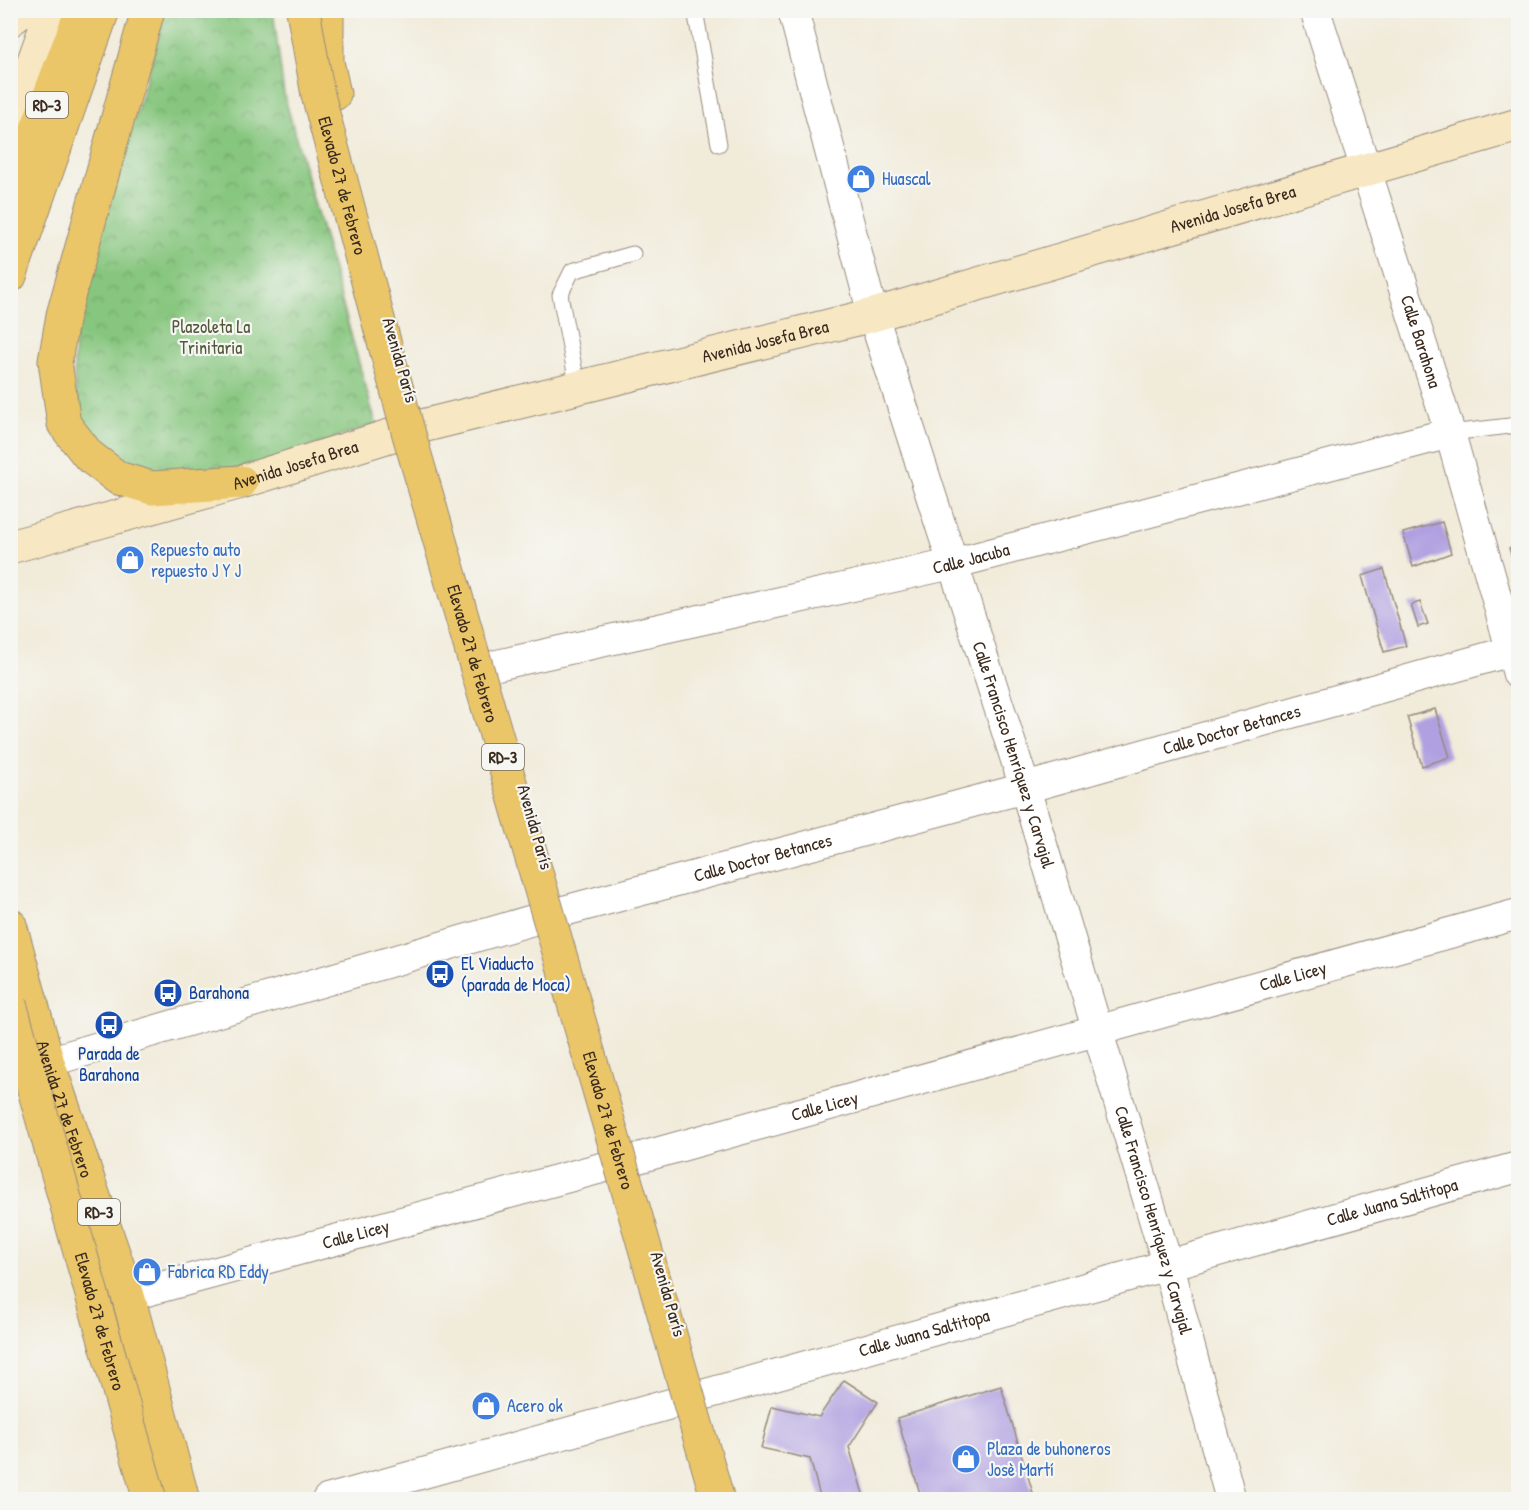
<svg xmlns="http://www.w3.org/2000/svg" width="1529" height="1510" viewBox="0 0 1529 1510" font-family="'Patrick Hand',sans-serif">
<defs>
<pattern id="park-crowns" width="20" height="18" patternUnits="userSpaceOnUse" patternTransform="scale(1.5)"><rect width="20" height="18" fill="#86c67e"/><path d="M2 6a3 3 0 1 1 6 0M12 15a3 3 0 1 1 6 0" fill="none" stroke="#6fa167"/></pattern>
</defs>
<rect width="100%" height="100%" fill="#f6f6f2"/>
<filter id="ink" filterUnits="userSpaceOnUse"><feTurbulence type="fractalNoise" baseFrequency=".0167" numOctaves="2"/><feDisplacementMap in="SourceGraphic" scale="12" xChannelSelector="R" yChannelSelector="G"/><feConvolveMatrix kernelMatrix="1 2 1 2 8 2 1 2 1" color-interpolation-filters="sRGB"/></filter>
<filter id="wash" filterUnits="userSpaceOnUse"><feTurbulence type="fractalNoise" baseFrequency=".008" numOctaves="4" result="noise"/><feDisplacementMap in="SourceGraphic" scale="24" xChannelSelector="R" yChannelSelector="G"/><feGaussianBlur stdDeviation="1.35" result="paint"/><feColorMatrix in="noise" values="0 0 0 0 0 0 0 0 0 0 0 0 0 0 0 0 0 1.4 0 .05"/><feComposite in="paint" operator="in"/></filter>
<g filter="url(#wash)">
<rect width="100%" height="100%" fill="#f1ebda"/>
<path fill="url(#park-crowns)" stroke="#60784e" stroke-width="1.5" d="M166,11h107l11,84 92,329c-68,23 -139,55 -212,54 -29,-1 -71,-32 -82,-59 -11,-28 -8,-70 -6,-100z"/>
<g id="blocks">
<g fill="#b0a0e1">
<polygon points="1442,522 1451,553 1413,567 1403,533"/>
<polygon points="1518,545 1518,577 1509,548"/>
<polygon points="1384,569 1406,646 1384,652 1362,576"/>
<polygon points="1420,602 1428,624 1418,627 1411,605"/>
<polygon points="1435,709 1450,757 1422,766 1407,717"/>
<polygon points="844,1380 878,1402 849,1447 865,1500 821,1500 810,1459 761,1448 772,1406 819,1417"/>
<polygon points="1001,1386 1035,1500 922,1500 897,1418"/>
</g>
</g>
</g>
<g filter="url(#ink)">
<use href="#blocks" fill-opacity="0" stroke="#968a7c" stroke-width="1.5"/>
<g fill="none" stroke-linecap="round" stroke-linejoin="round">
<g stroke="#968a7c" stroke-width="17">
<g id="service">
<polyline points="695,10 719,144"/>
<polyline points="578,388 560,295 572,271 633,254"/>
<polyline points="1450,433 1518,425"/>
</g>
</g>
<g stroke="#968a7c" stroke-width="32">
<g id="minor">
<path id="s1" d="M793,10l80,305 152,473 143,478 63,234"/>
<path id="s2" d="M1315,10l135,423 68,241"/>
<path id="s3" d="M488,667l464,-103 498,-131"/>
<path id="s4" d="M10,1073l550,-161 465,-124 493,-139"/>
<path id="s5" d="M128,1296l503,-136 887,-246"/>
<path id="s6" d="M327,1500l1191,-333"/>
</g>
</g>
<g stroke="#968a7c" stroke-width="35">
<g id="secondary">
<polyline points="10,20 23,10"/>
<polyline points="10,128 52,10"/>
<path id="s7" d="M10,547l231,-65 177,-55 455,-112 645,-190"/>
</g>
</g>
<g stroke="#968a7c" stroke-width="35">
<g id="primary">
<polyline points="148,10 63,315 55,361 64,424 89,456 118,478 152,488 241,482"/>
<polyline points="327,10 327,62 334,94"/>
<polyline points="10,276 103,10"/>
<path id="s8" d="M10,925l38,138 80,233 55,204"/>
</g>
</g>
<g stroke="#968a7c" stroke-width="35">
<polyline id="motorway" points="10,200 82,10"/>
</g>
<use href="#service" stroke="#fff" stroke-width="15"/>
<use href="#minor" stroke="#fff" stroke-width="30"/>
<use href="#secondary" stroke="#f7e8c3" stroke-width="33"/>
<use href="#primary" stroke="#eac669" stroke-width="33"/>
<use href="#motorway" stroke="#eac669" stroke-width="33"/>
<g stroke="#968a7c" stroke-width="35" stroke-linecap="butt">
<g id="motorway-bridge">
<path id="s9" d="M303,10l15,85 90,336 310,1069"/>
<path id="s10" d="M10,1004l140,496"/>
</g>
</g>
<use href="#motorway-bridge" stroke="#eac669" stroke-width="33"/>
</g>
</g>
<defs>
<g id="shop-disc" transform="scale(1.5)"><circle r="9.5" fill="#3f7fe0" stroke="#f6f6f2"/><path d="M-5-2.5h2.3a2.7 3.5 0 0 1 5.4 0H5L5.5 6h-11ZM-1.5-2.5h3a1.5 2.3 0 0 0-3 0Z" fill="#fff"/></g>
<g id="bus-disc" transform="scale(1.5)"><circle r="9.5" fill="#1a4fb4" stroke="#f6f6f2"/><path d="M-5-6H5V4H4V6H2V4H-2V6H-4V4H-5ZM-3.5-4V0h7V-4ZM-3.5 1.2v1.5H-2V1.2ZM2 1.2v1.5H3.5V1.2Z" fill="#fff"/></g>
</defs>
<g fill-rule="evenodd">
<use href="#shop-disc" x="861" y="179"/>
<use href="#shop-disc" x="130" y="560"/>
<use href="#bus-disc" x="440" y="974"/>
<use href="#bus-disc" x="168" y="993"/>
<use href="#bus-disc" x="109" y="1025"/>
<use href="#shop-disc" x="147" y="1272"/>
<use href="#shop-disc" x="486" y="1406"/>
<use href="#shop-disc" x="966" y="1459"/>
</g>
<g text-anchor="middle" stroke-width="4.5" stroke-linejoin="round" paint-order="stroke">
<g fill="#f6f6f2" stroke="#73675e" stroke-width="1.5">
<rect x="26" y="92" width="42" height="26" rx="4.5"/>
<rect x="482" y="744" width="42" height="26" rx="4.5"/>
<rect x="78" y="1199" width="42" height="26" rx="4.5"/>
</g>
<g font-size="16" font-weight="bold" fill="#3b2a1e">
<text x="47" y="111">RD-3</text>
<text x="503" y="763">RD-3</text>
<text x="99" y="1218">RD-3</text>
</g>
<g font-size="18" fill="#366cbe" stroke="#f6f6f2" text-anchor="start">
<text x="882" y="185">Huascal</text>
<text x="151" y="556">Repuesto auto<tspan x="151" dy="21">repuesto J Y J</tspan></text>
<text x="168" y="1278">Fabrica RD Eddy</text>
<text x="507" y="1412">Acero ok</text>
<text x="987" y="1455">Plaza de buhoneros<tspan x="987" dy="21">Josè Martí</tspan></text>
</g>
<g font-size="18" fill="#3b2a1e" stroke="#f6f6f2">
<text dy="6" stroke="none"><textPath href="#s9" startOffset="180">Elevado 27 de Febrero</textPath></text>
<text dy="6" stroke="none"><textPath href="#s7" startOffset="1269">Avenida Josefa Brea</textPath></text>
<text dy="6" stroke="none"><textPath href="#s7" startOffset="783">Avenida Josefa Brea</textPath></text>
<text dy="6" stroke="none"><textPath href="#s2" startOffset="348">Calle Barahona</textPath></text>
<text transform="translate(400 360) rotate(74)" y="6">Avenida París</text>
<text dy="6" stroke="none"><textPath href="#s7" startOffset="297">Avenida Josefa Brea</textPath></text>
<text dy="6" stroke="none"><textPath href="#s3" startOffset="495">Calle Jacuba</textPath></text>
<text dy="6" stroke="none"><textPath href="#s9" startOffset="666">Elevado 27 de Febrero</textPath></text>
<text dy="6" stroke="none"><textPath href="#s4" startOffset="1269">Calle Doctor Betances</textPath></text>
<text dy="6" stroke="none"><textPath href="#s1" startOffset="777">Calle Francisco Henríquez y Carvajal</textPath></text>
<text transform="translate(535 827) rotate(74)" y="6">Avenida París</text>
<text dy="6" stroke="none"><textPath href="#s4" startOffset="783">Calle Doctor Betances</textPath></text>
<text dy="6" stroke="none"><textPath href="#s5" startOffset="1208">Calle Licey</textPath></text>
<text dy="6" stroke="none"><textPath href="#s5" startOffset="722">Calle Licey</textPath></text>
<text dy="6" stroke="none"><textPath href="#s8" startOffset="192">Avenida 27 de Febrero</textPath></text>
<text dy="6" stroke="none"><textPath href="#s9" startOffset="1152">Elevado 27 de Febrero</textPath></text>
<text dy="6" stroke="none"><textPath href="#s6" startOffset="1106">Calle Juana Saltitopa</textPath></text>
<text dy="6" stroke="none"><textPath href="#s1" startOffset="1263">Calle Francisco Henríquez y Carvajal</textPath></text>
<text dy="6" stroke="none"><textPath href="#s5" startOffset="236">Calle Licey</textPath></text>
<text transform="translate(668 1294) rotate(74)" y="6">Avenida París</text>
<text dy="6" stroke="none"><textPath href="#s10" startOffset="330">Elevado 27 de Febrero</textPath></text>
<text dy="6" stroke="none"><textPath href="#s6" startOffset="620">Calle Juana Saltitopa</textPath></text>
</g>
<g font-size="18" fill="#52593b" stroke="#f6f6f2">
<text x="211" y="333">Plazoleta La<tspan x="211" dy="21">Trinitaria</tspan></text>
</g>
<g font-size="18" fill="#164399" stroke="#f6f6f2" text-anchor="start">
<text x="461" y="970">El Viaducto<tspan x="461" dy="21">(parada de Moca)</tspan></text>
<text x="189" y="999">Barahona</text>
<text x="109" y="1060" text-anchor="middle">Parada de<tspan x="109" dy="21">Barahona</tspan></text>
</g>
</g>
<rect width="1529" height="1510" fill="none" stroke="#f6f6f2" stroke-width="36"/>
</svg>
